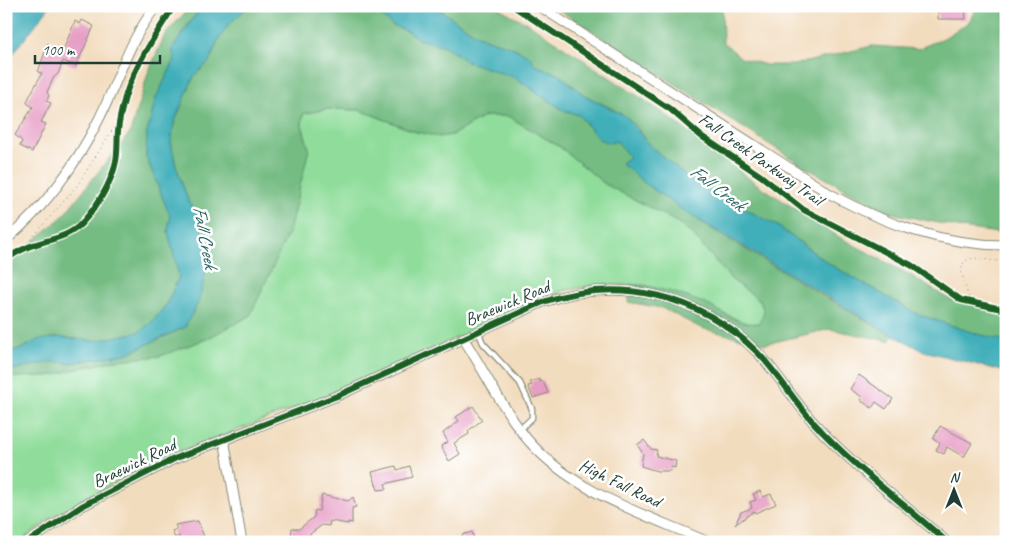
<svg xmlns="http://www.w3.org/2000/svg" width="1012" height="548" viewBox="0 0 1012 548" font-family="Caveat,sans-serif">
<rect width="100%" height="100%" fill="#fff"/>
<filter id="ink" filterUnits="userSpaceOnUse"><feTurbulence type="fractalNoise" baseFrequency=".02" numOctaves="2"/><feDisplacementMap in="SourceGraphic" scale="10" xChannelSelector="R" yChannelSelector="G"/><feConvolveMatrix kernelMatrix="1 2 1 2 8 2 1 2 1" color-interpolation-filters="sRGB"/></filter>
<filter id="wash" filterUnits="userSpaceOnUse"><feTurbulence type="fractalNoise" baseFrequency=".0096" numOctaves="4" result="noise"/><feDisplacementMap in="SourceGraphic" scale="20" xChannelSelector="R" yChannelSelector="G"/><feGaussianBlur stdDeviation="1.12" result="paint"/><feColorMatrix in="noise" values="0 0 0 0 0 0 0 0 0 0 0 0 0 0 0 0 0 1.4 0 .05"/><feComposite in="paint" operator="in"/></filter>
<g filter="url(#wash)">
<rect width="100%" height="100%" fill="#f2dcbe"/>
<polygon fill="#90dd9b" stroke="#588d68" points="326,109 360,110 416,132 452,135 485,116 508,116 560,147 605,184 677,222 694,236 732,280 760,300 764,312 759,323 747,324 702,303 645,285 597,285 562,291 316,400 147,465 55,515 20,542 6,542 6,382 15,377 48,376 115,360 160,356 206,339 250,316 309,149 302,125 303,114"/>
<g fill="#74bc83" stroke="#4a7c5c">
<polygon points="191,6 208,6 196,14 181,34 175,59 156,98 147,133 146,156 170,216 168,232 179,276 167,304 152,322 139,332 94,341 58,337 38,340 23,348 6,352 6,265 62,217 130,133 148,73 165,35"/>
<path d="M249,6h119l6,3 18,16 17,7 9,7 27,7 21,15 50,17 29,20 20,13 14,4 20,24 18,2 13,16 -9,6c49,43 107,76 163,109 36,22 72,44 109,63l-4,6 -59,-12 -65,15 -64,-16 -39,-20 -34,-6 2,-17c23,0 49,9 71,17 20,8 36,24 58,21l5,-11 -4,-12 -28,-20 -38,-44 -17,-14 -72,-38 -45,-37 -52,-31h-23l-33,19 -13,2 -22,-5 -57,-22 -34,-1 -23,5 -1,11 7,24 -20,83 -39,84 -44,23 -46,17 -45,4 -67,16 -33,1 -9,5v-11l45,-9 19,1 56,-9 60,-27 11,-114 -8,-10 -13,-37 -5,-23 3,-20 20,-47 16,-15 7,-19 12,-18z"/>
<path d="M434,6h61l37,20 130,86 93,71 84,54 69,37 39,24 59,16v27l-29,-7 -60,-20 -86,-49 -55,-40 -80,-41 -48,-39 -12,-19 -21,-16 -31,-15 -24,-20 -25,-10c-11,-20 -36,-19 -54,-29 -16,-8 -32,-20 -47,-30z"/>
<polygon points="553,6 722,6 723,42 741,58 766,65 794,65 872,46 918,49 944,38 969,22 977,6 1003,6 1005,9 1005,114 1002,164 1006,179 1006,234 962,228 887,212 805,167"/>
</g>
<g fill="#3fafba" stroke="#2f7677">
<polygon points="6,6 50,6 6,63"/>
<polygon points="208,6 249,6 229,24 217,42 210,61 194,76 174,123 171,143 176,166 189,203 197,213 205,240 206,271 199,301 185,327 126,354 70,363 51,362 6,371 6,352 23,348 38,340 58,337 94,341 139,332 152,322 167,304 179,276 168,232 170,216 146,156 147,133 156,98 175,59 172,49 196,14"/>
<polygon points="368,6 434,6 479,36 512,47 530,56 535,65 560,75 584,95 627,117 649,145 696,184 776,225 831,265 917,314 977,334 1006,341 1006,372 924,351 885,331 682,210 646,184 621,163 629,157 617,141 609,143 599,139 579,115 565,111 545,98 516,78 466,61 445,46 418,39 409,32 392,25 374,9"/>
</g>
<g id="blocks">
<g fill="#e79cc4">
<polygon points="938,6 965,6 966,19 938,19"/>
<polygon points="82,20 94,26 76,66 63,61 58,74 54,77 47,92 49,96 46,101 51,103 41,122 46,124 32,152 20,146 22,141 15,135 33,107 27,103 27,101 42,73 38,72 48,43 50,49 62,53 75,21 80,24"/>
<polygon points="859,375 893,399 886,409 876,402 872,408 860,400 862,397 850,389"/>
<polygon points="539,379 540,382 543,381 548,393 533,398 528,386 532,385 530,382"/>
<polygon points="473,406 482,420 468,431 469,434 454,443 460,454 449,461 441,446 448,442 443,433 459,421 456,417"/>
<polygon points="940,426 972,443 964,457 947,447 944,454 936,450 940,443 933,439"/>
<polygon points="644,440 651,449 657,450 656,456 676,461 675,468 671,467 670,471 657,471 641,466 643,453 637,445"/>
<polygon points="396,466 397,470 409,466 412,477 385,484 387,489 378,490 372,472"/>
<polygon points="760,491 763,497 771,494 776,504 755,513 754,511 735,525 741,512 752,508 750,502 756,500 753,494"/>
<polygon points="322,495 348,501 353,497 356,507 352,508 352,523 348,522 348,524 330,521 329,526 322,525 306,537 291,536 292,528 299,529 314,517 315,510 319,511"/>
<polygon points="198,521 206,542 181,542 179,536 175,538 172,531 177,529 175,525"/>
<polygon points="472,532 475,542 464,542 462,535"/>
</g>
</g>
</g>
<g filter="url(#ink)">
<use href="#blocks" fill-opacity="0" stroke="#888c79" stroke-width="1"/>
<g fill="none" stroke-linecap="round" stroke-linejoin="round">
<g stroke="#888c79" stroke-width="7">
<polyline id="service" points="478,331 483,343 520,383 532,409 532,418 520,429"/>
</g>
<g stroke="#888c79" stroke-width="11">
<g id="minor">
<path d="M539,6l291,188c55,30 112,51 176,51"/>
<path d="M6,240c39,-33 70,-75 93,-121 19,-37 30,-81 58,-113"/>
<path d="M463,338c21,32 40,72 64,101 46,54 118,75 181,103"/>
<polyline points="224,439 242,542"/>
<path d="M28,542l54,-36 92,-47 163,-63 206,-94c76,-26 156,-8 214,50 21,21 36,48 57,71 38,42 90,81 133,119"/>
</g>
</g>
<g stroke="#888c79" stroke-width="1" stroke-dasharray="1 4" stroke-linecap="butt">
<polyline points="24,247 77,186 120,118"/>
<polyline points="970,302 961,271 964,261 973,258 1006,262"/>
</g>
<use href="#service" stroke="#fff" stroke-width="4.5"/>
<use href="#minor" stroke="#fff" stroke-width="9"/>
<g stroke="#fff" stroke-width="9">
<g id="cycleway">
<polyline points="513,6 670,109 701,136 761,176 804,210 911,265 961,300 1006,310"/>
<path d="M6,260c24,-21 57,-17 75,-36 15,-16 31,-41 35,-63 2,-10 1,-20 2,-30 1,-11 4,-23 7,-34 9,-30 32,-65 49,-91"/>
<path d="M28,542l54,-36 92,-47 163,-63 206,-94c76,-26 156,-8 214,50 21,21 36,48 57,71 38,42 90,81 133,119"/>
</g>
</g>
<use href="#cycleway" stroke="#1b5e20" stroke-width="6"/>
</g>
</g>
<g text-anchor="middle" stroke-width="5" stroke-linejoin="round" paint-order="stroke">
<g font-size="18" fill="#1f3d34" stroke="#fff">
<text transform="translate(761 159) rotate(35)" y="6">Fall Creek Parkway Trail</text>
<text transform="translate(507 303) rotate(-23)" y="6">Braewick Road</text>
<text transform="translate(134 463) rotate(-26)" y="6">Braewick Road</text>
<text transform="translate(620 483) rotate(26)" y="6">High Fall Road</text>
</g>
<g font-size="19" font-style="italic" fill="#2a6563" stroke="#fff">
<text transform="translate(718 187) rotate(37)" y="7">Fall Creek</text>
<text transform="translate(206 237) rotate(79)" y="7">Fall Creek</text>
</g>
</g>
<rect width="1012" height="548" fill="none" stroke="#fff" stroke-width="25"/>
<g transform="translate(954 490)" stroke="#ffffff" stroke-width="4" paint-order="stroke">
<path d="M0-4L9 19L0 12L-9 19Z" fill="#1f3d34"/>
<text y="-8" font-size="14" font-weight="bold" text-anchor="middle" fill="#1f3d34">N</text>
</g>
<path d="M35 55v8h125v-8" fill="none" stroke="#1f3d34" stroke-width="2.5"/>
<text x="42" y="55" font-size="15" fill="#1f3d34" stroke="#ffffff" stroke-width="4" paint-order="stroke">100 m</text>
</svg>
